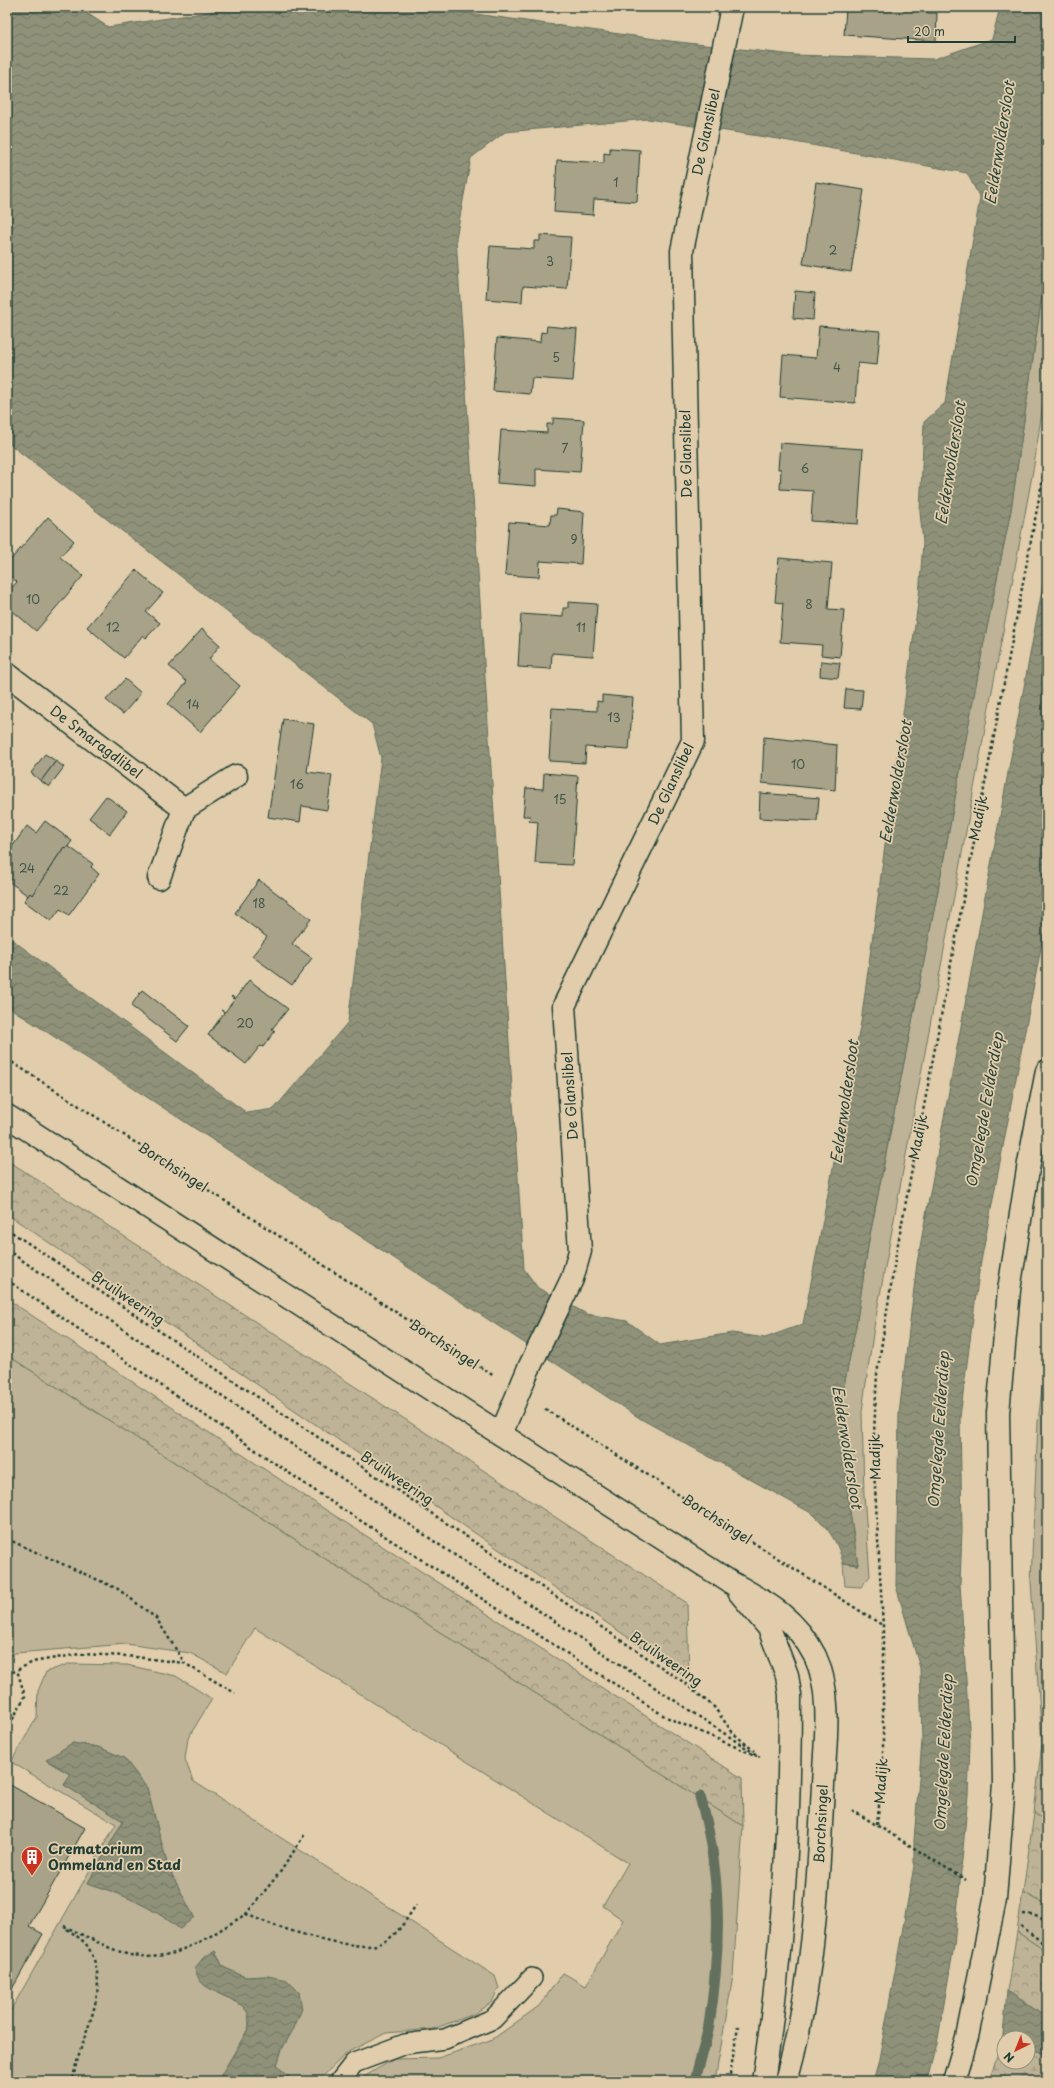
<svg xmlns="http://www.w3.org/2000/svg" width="1054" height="2088" viewBox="0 0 1054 2088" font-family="'Playpen Sans',sans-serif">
<defs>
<pattern id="forest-crowns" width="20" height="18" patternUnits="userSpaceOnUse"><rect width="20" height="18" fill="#beb396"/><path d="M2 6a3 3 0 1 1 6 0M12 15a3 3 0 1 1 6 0" fill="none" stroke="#9a937b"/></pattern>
<pattern id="wetland-marsh" width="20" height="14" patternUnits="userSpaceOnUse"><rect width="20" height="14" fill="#beb396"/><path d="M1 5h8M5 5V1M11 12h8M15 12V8" fill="none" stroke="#9a937b"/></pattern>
<pattern id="water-waves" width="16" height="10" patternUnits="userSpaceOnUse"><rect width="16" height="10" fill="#8f9179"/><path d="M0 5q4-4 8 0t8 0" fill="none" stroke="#747864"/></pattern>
</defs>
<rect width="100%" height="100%" fill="#e1cdab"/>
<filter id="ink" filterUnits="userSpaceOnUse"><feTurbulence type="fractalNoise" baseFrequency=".025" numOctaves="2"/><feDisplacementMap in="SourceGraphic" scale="8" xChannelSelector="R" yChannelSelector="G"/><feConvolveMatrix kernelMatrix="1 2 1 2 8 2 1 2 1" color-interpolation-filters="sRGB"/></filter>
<g filter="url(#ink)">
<g fill="#beb396" stroke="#6e7865" fill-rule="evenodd">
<polygon points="1047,261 1047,377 1034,465 874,1327 862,1411 864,1494 870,1576 861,1587 845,1586 843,1563 858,1565 848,1499 841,1401 856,1326 869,1240 938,890 983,647 1011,510"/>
<polygon points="1047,1348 1047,1822 1034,1813 1042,1743 1031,1582 1033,1532 1038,1422"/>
<polygon points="7,1355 743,1826 733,1976 715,2081 357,2081 394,2059 438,2058 493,2039 539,2006 563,1973 586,1986 623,1920 603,1906 628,1863 255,1628 227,1673 190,1653 126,1644 15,1653 7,1658"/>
<path d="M68,1664l59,1 49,11 36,23 -24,39 -3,21 8,22 302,195 4,12 -7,14 -18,12 -41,15 -47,4 -38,19 -30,29c-23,0 -25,2 -41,-16l5,-16 12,-21 -26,-52 -23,1 -22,-10 -8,-16 2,42 24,11 7,9 1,14 -29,50 2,4h-215v-72l4,1 105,-186 -105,-62 26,-45 1,-26 8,-19zM72,1743l26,4 26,11 23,30 21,79 26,50 -14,12c-29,-23 -56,-34 -92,-46l35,-62 -59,-36 7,-10 -24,-14z"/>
<polygon points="1023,1892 1047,1905 1047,1952 1017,1932"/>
</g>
<g fill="url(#forest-crowns)" stroke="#6e7865">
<polygon points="7,1160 687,1603 689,1679 7,1214"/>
<polygon points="7,1299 326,1510 742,1778 743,1826 7,1355"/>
<polygon points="1034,1813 1047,1822 1047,1905 1023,1892"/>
<polygon points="1017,1932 1047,1952 1047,2016 1007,1991"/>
</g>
<polygon fill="url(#wetland-marsh)" stroke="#6e7865" points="1003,2035 1010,2038 1004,2038 1004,2062 1028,2062 1028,2047 1047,2055 1047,2081 990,2081"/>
<g fill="url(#water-waves)" stroke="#626f5d" fill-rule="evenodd">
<path d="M7,7h75v3l26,17 135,-20h182l245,34 124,14 140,4 58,-20 8,-32h47v254l-36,249 -28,137 -45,243 -69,350 -13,86 -15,75 7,98 10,66 -15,-2c-5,-21 -14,-34 -30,-49l-172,-95 -634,-413v-70l240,177 27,-4 74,-87 33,-264 -9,-34 -365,-282zM648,119l130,20 189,34 13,25 -35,205 -21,19 -4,90 3,31 -4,53 -58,426 -58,302 -38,14 -33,-5 -72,12 -33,-24 -40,-7 -49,-26 -14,-19 -68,-1031 15,-80 34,-26z"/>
<polygon points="1047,563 1047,916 979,1272 960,1417 962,1530 960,1584 970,1743 968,1795 954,1946 937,2044 928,2081 873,2081 879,2060 914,1866 914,1840 922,1741 920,1668 896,1586 899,1414 917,1263"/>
<path d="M72,1743l26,4 26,11 23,30 21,79 26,50 -14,12c-29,-23 -56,-34 -92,-46l35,-62 -59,-36 7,-11 -25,-14z"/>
<path d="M215,1951l8,16 22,10 23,-1 19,4 12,12 3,17 -8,19 -12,21 -5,16 9,11 9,5h-73l-2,-4c9,-16 21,-32 28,-48 12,-28 -34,-32 -47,-47 -3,-3 -5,-10 -6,-14l8,-10z"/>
<polygon points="1007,1991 1047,2016 1047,2055 1028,2047 1028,2038 1010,2038 1003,2035"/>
</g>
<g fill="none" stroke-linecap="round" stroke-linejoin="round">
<path stroke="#626f5d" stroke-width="11" d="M695,2081c4,-19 11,-38 14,-56 12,-77 13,-153 -9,-228"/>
</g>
<g fill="#a8a288" stroke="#1f3d34">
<polygon points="860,7 928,7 927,13 937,13 936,41 844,35 846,9 860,10"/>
<polygon points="610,148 640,150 637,202 594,199 593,215 554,212 557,160 604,163 604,153 610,154"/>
<polygon points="816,182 864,190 851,272 803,264"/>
<polygon points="540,235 571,237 567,289 523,286 522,302 486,299 490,246 534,249 534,241 540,241"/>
<polygon points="795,291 815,293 813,320 793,318"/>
<polygon points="547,326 577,329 573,381 532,378 530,394 493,391 497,338 540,342 541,332 546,333"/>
<polygon points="819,326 880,331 877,365 858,363 855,403 780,397 783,355 816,358"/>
<polygon points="553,418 584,420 580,472 536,469 536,486 497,483 501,430 547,433 547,424 553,424"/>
<polygon points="780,443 863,449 858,524 811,521 813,491 780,489 781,469 778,469"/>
<polygon points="557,509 584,512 581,564 540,561 539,577 505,575 509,522 550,525 551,515 556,515"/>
<polygon points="48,517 74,541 60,557 83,576 36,631 7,606 7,593 17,582 7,573 7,564"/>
<polygon points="779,558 832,563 828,609 844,610 840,657 821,655 822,645 780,642 783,603 775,602"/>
<polygon points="136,570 163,593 146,612 160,623 146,638 143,635 124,658 87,627"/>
<polygon points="568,602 597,604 593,656 552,653 551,669 518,667 521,614 563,617 563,608 568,608"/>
<polygon points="202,629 220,645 209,659 240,686 200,732 168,704 187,682 169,666"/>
<polygon points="821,661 840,663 838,678 820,676"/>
<polygon points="125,679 141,693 123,714 106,700"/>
<polygon points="846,689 863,690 861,709 844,708"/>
<polygon points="602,695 633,698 629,750 586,747 585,763 549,761 552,708 597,711 597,701 602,702"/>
<polygon points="283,719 314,724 307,772 332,775 327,810 302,806 300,822 268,817"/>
<polygon points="764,737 837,745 835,790 762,783"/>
<polygon points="45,754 56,761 41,781 31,773"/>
<polygon points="56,761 64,767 49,787 41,781"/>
<polygon points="544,773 578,776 572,865 535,863 538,822 529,821 530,816 523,816 526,788 543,789"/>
<polygon points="760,793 819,798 817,821 759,818"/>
<polygon points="106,796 127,811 110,834 89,818"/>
<polygon points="45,821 72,841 66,849 64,847 32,895 30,893 28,896 7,880 7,854 27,826 36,833"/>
<polygon points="68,846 93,864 91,867 99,874 69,915 60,909 51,921 24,901 30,893 32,895 64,847 66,849"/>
<polygon points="259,880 311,919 292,944 312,958 292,985 252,956 267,937 235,913"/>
<polygon points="249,980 288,1009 272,1029 275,1031 263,1047 260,1046 246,1064 208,1035 224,1013 221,1010 225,1012 234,1000 231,997 232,996 235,999"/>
<polygon points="142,990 189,1026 177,1041 131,1006"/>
<polygon points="7,1783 85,1828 29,1926 43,1934 7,1998"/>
</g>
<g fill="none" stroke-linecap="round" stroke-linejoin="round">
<g stroke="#1f3d34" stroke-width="22">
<polyline id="lane" points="340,2081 354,2063 405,2044 445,2039 493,2019 532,1978"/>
</g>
<g stroke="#1f3d34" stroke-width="25">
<g id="street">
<polyline points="7,674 184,809"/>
<polyline points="159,878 184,809 236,776"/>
<polyline points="501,1434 528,1370 572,1279 580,1251 564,1006 693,741 682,251 732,7"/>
<polyline points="954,2081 967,2037 995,1899 1004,1784 998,1413 1009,1290 1029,1163 1047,1071"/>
</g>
</g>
<g stroke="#1f3d34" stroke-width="25">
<g id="secondary">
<path d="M7,1116l723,466c36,20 65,35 85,74 18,38 10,88 8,129 -5,101 -9,198 -37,296"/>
<path d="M739,1592l30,36 18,47 3,20c0,129 -7,259 -27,386"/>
</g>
</g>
<g stroke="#1f3d34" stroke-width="2.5" stroke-dasharray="3 3" stroke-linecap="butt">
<polyline points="7,1059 494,1376"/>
<polyline points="7,1229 682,1681 714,1707 733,1733 754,1751"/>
<polyline points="7,1250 444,1548 760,1757"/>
<polyline points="7,1280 330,1501 666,1717 757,1756"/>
<polyline points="545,1409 882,1625"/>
<polyline points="7,1539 118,1589 156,1618 184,1662"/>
<polyline points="7,1675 33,1662 80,1654 127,1656 184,1663 235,1693"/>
<polyline points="7,1730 25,1696 17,1670"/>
<polyline points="852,1810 966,1880"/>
<polyline points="877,1825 883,1764 883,1626 873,1453 877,1374 896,1254 1047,456"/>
<path d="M246,1914c25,12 103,37 130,31 19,-5 30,-25 40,-40"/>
<polyline points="1023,1914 1033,1915 1047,1921"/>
<polyline points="64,1926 110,1948 129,1955 152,1957 175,1953 209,1937 246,1914 281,1871 305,1834"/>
<polyline points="1021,1926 1047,1946"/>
<path d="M67,1929c6,5 17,11 21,18 27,46 -10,88 -15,134"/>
<polyline points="729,2081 738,2026"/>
</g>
<use href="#lane" stroke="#e1cdab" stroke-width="19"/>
<use href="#street" stroke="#e1cdab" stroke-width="22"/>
<use href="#secondary" stroke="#e1cdab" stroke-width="22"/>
</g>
</g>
<defs>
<g id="building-pin" transform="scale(1.15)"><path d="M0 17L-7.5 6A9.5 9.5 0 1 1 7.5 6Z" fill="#c8321e" stroke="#e1cdab"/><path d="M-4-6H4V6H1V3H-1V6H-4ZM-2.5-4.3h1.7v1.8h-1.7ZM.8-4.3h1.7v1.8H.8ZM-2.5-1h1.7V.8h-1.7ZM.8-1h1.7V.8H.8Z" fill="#fff"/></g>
</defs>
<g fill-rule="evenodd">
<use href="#building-pin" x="32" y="1857"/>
</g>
<g text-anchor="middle" stroke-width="3.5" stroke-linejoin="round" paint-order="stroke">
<g font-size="12" fill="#415649">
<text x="616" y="187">1</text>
<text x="833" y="255">2</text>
<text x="550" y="266">3</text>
<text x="556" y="362">5</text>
<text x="837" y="372">4</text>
<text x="565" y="453">7</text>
<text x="805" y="473">6</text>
<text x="574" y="544">9</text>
<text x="33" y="604">10</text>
<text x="809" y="609">8</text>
<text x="113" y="632">12</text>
<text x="581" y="632">11</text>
<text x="193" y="709">14</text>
<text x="614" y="722">13</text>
<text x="798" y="769">10</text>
<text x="297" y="789">16</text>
<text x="560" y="804">15</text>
<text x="27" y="873">24</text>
<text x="61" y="895">22</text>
<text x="259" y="908">18</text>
<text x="245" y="1028">20</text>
</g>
<g font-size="14" fill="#1f3d34" stroke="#e1cdab">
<text transform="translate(706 132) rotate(-78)" y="5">De Glanslibel</text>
<text transform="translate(686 454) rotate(-91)" y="5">De Glanslibel</text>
<text transform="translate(96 742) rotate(37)" y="5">De Smaragdlibel</text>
<text transform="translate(671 784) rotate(-65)" y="5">De Glanslibel</text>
<text transform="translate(978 818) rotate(-79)" y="5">Madijk</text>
<text transform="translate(570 1096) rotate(-94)" y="5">De Glanslibel</text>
<text transform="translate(918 1137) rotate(-79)" y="5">Madijk</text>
<text transform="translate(173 1167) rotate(33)" y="5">Borchsingel</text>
<text transform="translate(128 1298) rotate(34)" y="5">Bruilweering</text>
<text transform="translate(444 1344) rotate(33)" y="5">Borchsingel</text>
<text transform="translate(875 1457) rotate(-91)" y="5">Madijk</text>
<text transform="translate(397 1478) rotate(34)" y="5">Bruilweering</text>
<text transform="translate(717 1519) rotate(33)" y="5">Borchsingel</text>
<text transform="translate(666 1659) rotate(35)" y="5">Bruilweering</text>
<text transform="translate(881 1781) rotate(-86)" y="5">Madijk</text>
<text transform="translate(821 1824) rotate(-87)" y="5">Borchsingel</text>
</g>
<g font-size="14" font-weight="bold" fill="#1f3d34" stroke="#e1cdab" text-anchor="start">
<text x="48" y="1854">Crematorium<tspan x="48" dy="16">Ommeland en Stad</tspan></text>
</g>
<g font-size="15" font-style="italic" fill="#2a453b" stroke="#e1cdab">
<text transform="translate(1000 143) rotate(-81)" y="5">Eelderwoldersloot</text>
<text transform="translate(951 463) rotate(-81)" y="5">Eelderwoldersloot</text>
<text transform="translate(896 782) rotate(-80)" y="5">Eelderwoldersloot</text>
<text transform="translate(845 1102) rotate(-82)" y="5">Eelderwoldersloot</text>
<text transform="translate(985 1110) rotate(-80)" y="5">Omgelegde Eelderdiep</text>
<text transform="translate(939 1430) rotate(-86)" y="5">Omgelegde Eelderdiep</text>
<text transform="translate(847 1447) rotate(81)" y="5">Eelderwoldersloot</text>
<text transform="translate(944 1753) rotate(-87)" y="5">Omgelegde Eelderdiep</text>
</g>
</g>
<rect width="1054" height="2088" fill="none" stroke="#e1cdab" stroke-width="24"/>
<rect x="12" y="12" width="1030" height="2064" fill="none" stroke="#1f3d34" stroke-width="1.5" filter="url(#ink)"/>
<g transform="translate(1016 2050) rotate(223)"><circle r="19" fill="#e1cdab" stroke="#93937b"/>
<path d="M0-3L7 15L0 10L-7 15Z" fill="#c8321e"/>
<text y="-6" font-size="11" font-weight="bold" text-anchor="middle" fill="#1f3d34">N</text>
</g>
<path d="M908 36v6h107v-6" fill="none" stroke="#1f3d34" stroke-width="2"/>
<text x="914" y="36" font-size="12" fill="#1f3d34" stroke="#e1cdab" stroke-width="3" paint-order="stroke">20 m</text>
</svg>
